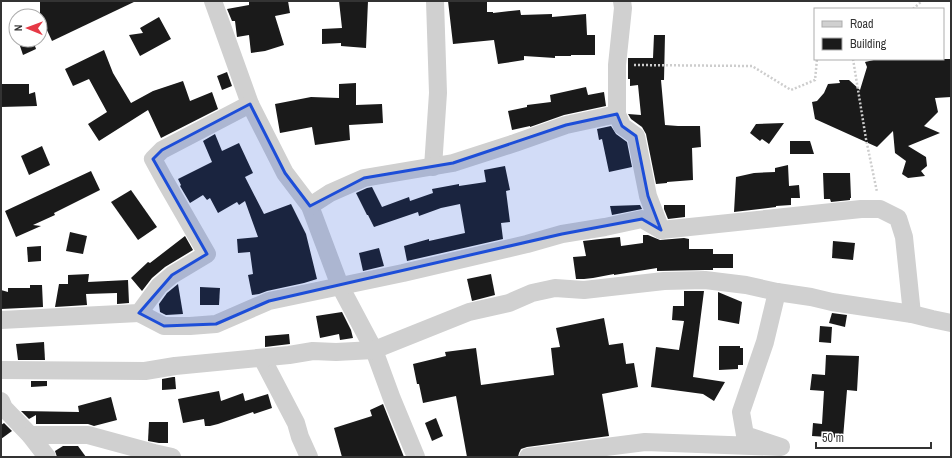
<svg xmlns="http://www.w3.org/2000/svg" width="952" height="458" viewBox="0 0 952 458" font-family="'Archivo Narrow',sans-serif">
<rect width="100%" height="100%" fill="#fff"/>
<g fill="#1a1a1a">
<polygon points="40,1 136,1 52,41 40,15"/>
<polygon points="249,1 288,1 290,13 275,16 284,45 265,51 251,53 249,35 237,37 235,21 232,21 227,9 249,5"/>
<polygon points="339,1 368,1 366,48 341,46 341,43 322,44 322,29 342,28"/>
<polygon points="448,1 487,1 487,12 493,12 493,13 520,10 521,15 552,14 552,17 586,14 587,35 595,35 595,55 571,55 571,56 555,56 555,58 524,56 524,60 498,64 494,40 453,44"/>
<polygon points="159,17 171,39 140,56 129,35 143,33 140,28"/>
<polygon points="654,35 665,35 664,80 661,80 665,125 678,126 700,126 701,147 692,148 693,180 667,182 667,183 656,184 646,134 642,127 631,119 628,114 641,115 638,85 630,86 630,79 628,79 628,58 653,58"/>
<polygon points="18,40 33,40 36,49 23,55"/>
<polygon points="104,50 113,73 131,103 153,91 183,81 190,101 212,92 218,109 161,138 148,110 99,141 88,124 107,112 89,79 73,86 65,69"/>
<polygon points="878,59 951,59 951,97 935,98 938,112 924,126 940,133 908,146 926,157 927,166 921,171 925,176 908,178 902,174 906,161 895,153 893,131 877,147 815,119 812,102 817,101 824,93 828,84 840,83 839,80 849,80 860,90 867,67 865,62"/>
<polygon points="227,72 232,86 222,90 217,76"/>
<polygon points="356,83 356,105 382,104 383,123 349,125 350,140 315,145 312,127 280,133 275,104 311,97 339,98 339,84"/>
<polygon points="1,84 29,84 29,94 35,92 37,106 1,107"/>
<polygon points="586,87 588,95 604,92 606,106 564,115 530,127 530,126 512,130 508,111 527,107 527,105 551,102 550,95"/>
<polygon points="784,123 769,144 762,139 760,141 750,133 756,124"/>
<polygon points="611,126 616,134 627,142 632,167 609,172 602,139 599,140 597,129"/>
<polygon points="215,134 222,151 239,143 253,173 245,177 264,214 291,204 306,234 317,279 304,283 267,291 259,294 252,295 248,275 253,274 250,252 238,253 237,239 258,237 245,201 239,205 237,202 218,213 210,198 207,200 203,195 190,203 180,186 181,185 178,179 212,162 203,141"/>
<polygon points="790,141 810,141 814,154 790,154"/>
<polygon points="42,146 50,165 29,175 21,156"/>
<polygon points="788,165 789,186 799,185 800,198 791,198 791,205 776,206 776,207 734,212 736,177 754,173 775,172 775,168"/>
<polygon points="505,166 510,190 506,191 510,222 501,223 503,239 407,261 404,246 429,239 429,241 465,233 460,204 441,208 419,216 418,212 374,227 368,215 367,215 356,193 367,188 372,187 382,207 409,197 410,201 433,193 432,189 459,184 459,186 486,182 484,170"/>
<polygon points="91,171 100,190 54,213 55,215 33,225 41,226 16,237 5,211"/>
<polygon points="823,173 850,173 851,198 850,198 850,200 831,202 830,199 824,199"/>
<polygon points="131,190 157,227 138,240 111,202"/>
<polygon points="640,205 642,209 612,215 610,206"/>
<polygon points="664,205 685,205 685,217 668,219 664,209"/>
<polygon points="70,232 87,236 83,254 66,251"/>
<polygon points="643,235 648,235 660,240 684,238 689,239 689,249 713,249 713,254 733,254 733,268 713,268 713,270 705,270 657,271 657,268 614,275 614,274 593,278 584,279 576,279 573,257 586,256 583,241 600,239 620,237 621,246 643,243"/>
<polygon points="185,236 193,250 165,267 152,278 142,291 131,278 148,262 150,263"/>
<polygon points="833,241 855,243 853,260 832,258"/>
<polygon points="41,246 41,261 28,262 27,247"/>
<polygon points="379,248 384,266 363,271 359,253"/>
<polygon points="89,274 88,282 128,280 129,303 117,304 117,293 86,294 87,305 55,307 59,284 68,284 68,275"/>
<polygon points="491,274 495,295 472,301 467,279"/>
<polygon points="178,284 183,314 166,315 160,312 159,304 167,293"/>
<polygon points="30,285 42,285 43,307 1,309 1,290 8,292 8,288 30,288"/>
<polygon points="200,287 220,288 219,305 200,305"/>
<polygon points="684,291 704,291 693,377 725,382 714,401 703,394 651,387 656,347 679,350 684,321 672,320 673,306 684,306"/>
<polygon points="718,292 742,302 739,324 718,320"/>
<polygon points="342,312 351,330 353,338 340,340 339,334 320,338 316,316"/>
<polygon points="832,313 847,315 845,327 829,323"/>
<polygon points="604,318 609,345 623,343 626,364 634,363 638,387 602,394 609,436 527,447 521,449 519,453 518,457 467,457 456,396 423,403 419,384 417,384 413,364 446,356 445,352 476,348 481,385 554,375 551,348 560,347 556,328"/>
<polygon points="820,326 832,327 831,343 819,342"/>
<polygon points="289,334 290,344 265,347 265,336"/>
<polygon points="44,342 45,360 18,360 16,344"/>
<polygon points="719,346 740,346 740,348 743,348 743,365 738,365 738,369 719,370"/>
<polygon points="826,355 859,356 857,391 847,390 843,438 812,436 813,423 822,424 824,391 810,390 812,374 825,375"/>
<polygon points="173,377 175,377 176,389 162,390 162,379"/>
<polygon points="31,381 47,381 47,386 31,387"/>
<polygon points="219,391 221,401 243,393 245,401 268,394 272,408 254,414 253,412 218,424 210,426 205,426 204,419 183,423 178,399"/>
<polygon points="111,397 117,420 94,426 88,424 36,424 36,415 29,419 21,411 79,412 78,406"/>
<polygon points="383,404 404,457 342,457 334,428 372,416 370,410"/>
<polygon points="436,418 443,436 432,441 425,423"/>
<polygon points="149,422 168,422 168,443 159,443 148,441"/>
<polygon points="4,423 12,431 1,439 1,425"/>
<polygon points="63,446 78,446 86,457 57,457 55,451"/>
</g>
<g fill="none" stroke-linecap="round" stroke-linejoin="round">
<g stroke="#cdcdcd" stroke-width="2.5" stroke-dasharray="2 2" stroke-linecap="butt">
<polyline points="913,9 922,1"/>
<polyline points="853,59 866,139 877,192"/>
<polyline points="634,65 752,66 791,90 815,80 817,59"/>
</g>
<g stroke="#d0d0d0" stroke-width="18">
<polyline points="213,1 250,104 285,173 310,206 340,286 374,350 392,399 416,457"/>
<polyline points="622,1 623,8 617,65 617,114 622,126 636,136 648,196 661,230"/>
<polyline points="433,167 438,93 435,1"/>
<polyline points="310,206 330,193 364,178 453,163 515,143 566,125 617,114"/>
<polyline points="139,313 164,326 190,326 216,324 269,301 403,273 527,244 562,234 605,227 642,219 661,230 861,209 880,209 898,218 904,237 912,314"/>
<polyline points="1,320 139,313 159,286 172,275 207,254 165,181 153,159 162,150 250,104"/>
<polyline points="262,358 296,423 300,437 309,457"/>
<polyline points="1,370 145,371 175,366 289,355 313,351 336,352 374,350 469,312 509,303 532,293 555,288 584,290 664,281 705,280 746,285 777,292 811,297 832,302 912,314 932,319 951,323"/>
<polyline points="1,401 4,408 30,435 47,457"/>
<polyline points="30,435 88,435 154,453 172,457"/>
<polyline points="528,457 645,442 781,447 745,435 741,412 765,342 777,292"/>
</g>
</g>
<path fill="#1d4ed8" fill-opacity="0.2" stroke="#1d4ed8" stroke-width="3" stroke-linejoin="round" d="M250,104l35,69 25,33 54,-28 89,-15 113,-38 51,-11 5,12 14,10 12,60 13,34 -19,-11 -80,15 -293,67 -53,23 -52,2 -25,-13 33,-38 35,-21 -54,-95 9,-9z"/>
<rect width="952" height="458" fill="none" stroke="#333333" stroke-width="4"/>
<rect x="814" y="8" width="130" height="52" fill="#ffffff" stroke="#adadad"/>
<rect x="822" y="21" width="20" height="6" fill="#d0d0d0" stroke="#adadad"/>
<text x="850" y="28" font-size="12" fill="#333333">Road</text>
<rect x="822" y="38" width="20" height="12" fill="#1a1a1a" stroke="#adadad"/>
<text x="850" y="48" font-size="12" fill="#333333">Building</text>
<g transform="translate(28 28) rotate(271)"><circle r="19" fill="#ffffff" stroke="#adadad"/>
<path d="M0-3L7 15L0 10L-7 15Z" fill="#e63946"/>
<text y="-6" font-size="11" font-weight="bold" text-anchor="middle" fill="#333333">N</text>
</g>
<path d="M816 442v6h115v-6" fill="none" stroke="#333333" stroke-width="2"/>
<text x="822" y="442" font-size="12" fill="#333333" stroke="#ffffff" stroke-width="3" paint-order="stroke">50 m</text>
</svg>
